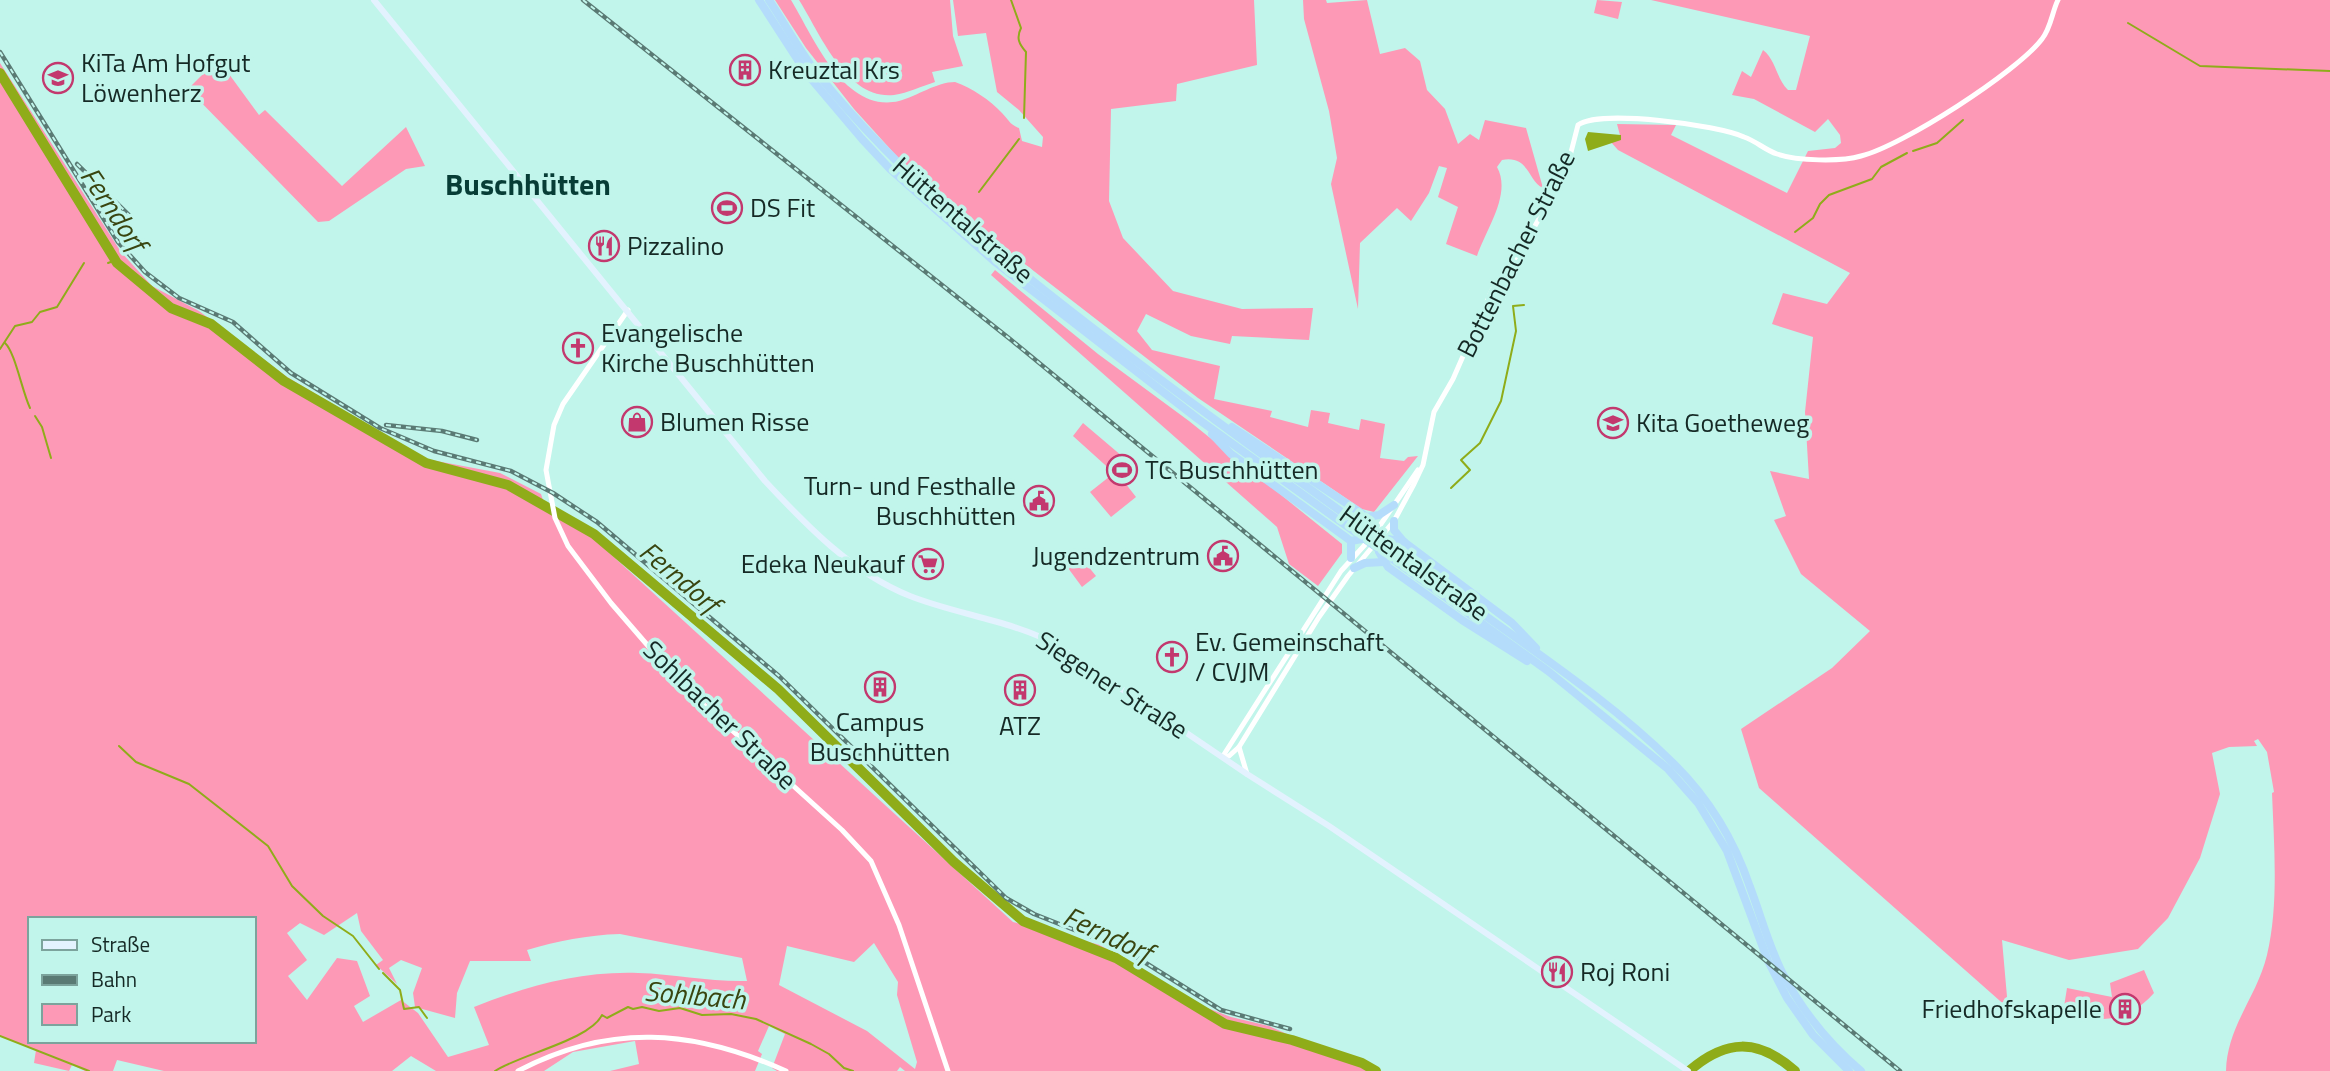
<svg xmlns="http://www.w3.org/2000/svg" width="2330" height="1071" viewBox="0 0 2330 1071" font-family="'Titillium Web',sans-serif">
<rect width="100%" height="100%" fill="#c1f5eb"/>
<g fill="#fd99b6" fill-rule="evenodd">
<path d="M775,0h16c22,36 53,114 108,101 18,-5 38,-19 56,-19 17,6 35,18 47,31 6,6 8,12 17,15l3,13 20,6 1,-10 -24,-27 -22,-18 -11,-59 -28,3 -5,-36h301l3,65 -80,19 -1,17 -65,8 -2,92 14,37 50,53 69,18 71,-1 -4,32 -77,-4 -2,8 -39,-8 -45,-22 -9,17 15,19 68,16 -6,33 58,12 -2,6 38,10 3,-17 19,3 -2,10 31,7 2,-11 24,5 -5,34 24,3 4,-4 10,-1 -44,56 -12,-3 -164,-111 -221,-171 -75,-65 -48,-53 -48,-61z"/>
<path d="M799,0h151l3,36 10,30 -31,6 3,10c-13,4 -27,11 -41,13 -48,5 -74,-62 -95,-95z"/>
<path d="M1303,0h23l1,3 40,-3 13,54 25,-6 15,13 7,29 18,19 13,35 12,-10 9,6 6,-20 41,8 17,60c-15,-7 -14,-33 -41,-28l-5,7c15,27 -11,62 -20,89l-31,-12 12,-37 -20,-10 9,-29 -8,-2 -10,27 -18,28 -14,-13 -37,35 -2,66 -27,-125 6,-26 -8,-47 -25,-92z"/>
<polygon points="1597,0 1622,2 1618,19 1594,13"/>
<path d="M1651,0h679v1071h-104c1,-45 31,-74 41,-116 12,-50 7,-110 5,-162l2,-1 -7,-40 -9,-13 -4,2 3,5 -28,1 -17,6 8,41 -20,64 -32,60 -30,31 -69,11 -67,-20 6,68 -249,-220 -18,-59 91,-61 38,-37 -69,-57 -27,-54 12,-4 -16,-45 39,8 -4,-67 8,-75 -41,-13 11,-31 44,11 23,-31 -232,-123 -8,-9 11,-2 -4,-15 59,1 -5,10 116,58 21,-42 27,-3 6,-5 -1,-8 -12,-16 -13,13 -61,-33 -22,-4 10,-24 9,6 12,-27c13,10 13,28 25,40h8l14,-54z"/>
<polygon points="218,59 259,115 265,110 342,186 406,127 425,166 406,169 329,221 318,222 188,89"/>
<path d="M0,63l121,189 31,34 47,25 88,66 139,82 74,14 41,21 5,15 47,29 420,384 87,23 102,61 29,11 38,9 102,45h-466l-5,-4 -3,4h-120l-5,-3 13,-34 -16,-8 -11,25 4,3 -7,17h-145l29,-7 -4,-23 -62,11 -29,19h-108l-25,-15 -19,15h-228l-47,-11 -4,11h-28l-13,-6 -3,6 -35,-8 2,-13 -36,-14zM357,913l4,18 22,29 -7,5 21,19 -8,-16 12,-8 21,8 -9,25 2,14 40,11 2,-25 13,-32h61l-4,-11c31,-9 60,-15 93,-16l122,24 5,23c-36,1 -73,-7 -109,-8 -58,-2 -111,13 -164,34l15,38 -41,12 -30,-44 -17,-13 -38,22 -9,-16 16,-10 -13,-35 -20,-3 -30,42 -19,-24 19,-16 -20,-27 13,-10 24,12zM30,919h224v122h-224zM874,943l24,39 -1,13 20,67 -2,7 -48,-38 -88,-46 8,-39 67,16z"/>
<polygon points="995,270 1098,354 1189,421 1342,544 1342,553 1318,586 1289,564 1277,527 991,275"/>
<polygon points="1083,423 1136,468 1122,479 1136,497 1111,517 1090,492 1114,473 1073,436"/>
<polygon points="1079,555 1096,576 1082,587 1068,568"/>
<path d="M2144,970l10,23c-27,30 -51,28 -87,24l-4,-4 4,-25 45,9 -2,-14z"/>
</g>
<polygon fill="#8fac19" points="1588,132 1621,135 1621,140 1588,151 1585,139"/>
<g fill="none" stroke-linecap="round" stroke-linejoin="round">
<g stroke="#8fac19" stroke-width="2">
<path d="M1011,0l10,28c-5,10 -2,16 5,24l-2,66"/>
<polyline points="2128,23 2200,66 2330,71"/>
<polyline points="1913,151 1937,143 1963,120"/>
<polyline points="979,192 1019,139"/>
<polyline points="1795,232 1813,218 1820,204 1829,195 1872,179 1881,167 1907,153"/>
<polyline points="108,263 116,260"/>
<path d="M5,343c10,9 17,48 25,65"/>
<polyline points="0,349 15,326 32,322 40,312 57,307 84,263"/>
<polyline points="35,416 42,427 51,458"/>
<polyline points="1451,488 1470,470 1461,460 1480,443 1501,401 1516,331 1513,306 1524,305"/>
<polyline points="119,746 136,762 189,784 268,846 292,886 323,916 353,936 379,969"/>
<polyline points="383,973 400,990 404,1009 419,1007 427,1018"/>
<polyline points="0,1036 89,1071"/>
<path d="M495,1071c26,-17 95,-31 107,-56l5,3 21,-11 5,2 9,-2 17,4 21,-3 22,7 29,-1 25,5 55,25 18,10 15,14 9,3"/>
</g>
<g stroke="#8fac19" stroke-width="10">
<polyline points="0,73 117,263 171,308 211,324 284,381 426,463 508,485 594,534 778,689 954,862 1023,921 1116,958 1225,1024 1292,1040 1362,1063 1376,1071"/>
<path d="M1689,1071c37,-32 69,-33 106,0"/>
</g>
<g stroke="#fff" stroke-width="5">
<polyline points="628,310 563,404 554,425 546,470 555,518 568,546 611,603 681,684 842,830 871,861 899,925 948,1071"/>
<polyline points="1239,747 1247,774"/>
<polyline points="1223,756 1341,571 1372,537 1418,470"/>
<path d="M1223,757l6,-1 10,-9 80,-130 29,-41 46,-55 20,-37 9,-19 11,-53 19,-33 39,-89 31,-43 26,-46 20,-41 9,-35c22,-16 140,0 166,12 12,4 21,13 33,17 20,7 64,8 84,2 41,-10 156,-84 181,-117 9,-11 10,-27 16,-39"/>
<path d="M518,1071c91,-48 175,-42 268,0"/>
</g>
<path stroke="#e3f2fe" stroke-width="6" d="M374,0l391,481c41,44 87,92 145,115 48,19 101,24 147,49l190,129 82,52 359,245"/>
<g stroke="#b4dcfb" stroke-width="8">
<polyline points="759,0 807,74 862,139 890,169 994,261 1198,419 1548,671 1668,769 1698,803 1727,851 1768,961 1787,998 1813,1035 1849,1071"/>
<path d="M769,0c16,24 30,50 47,72 89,111 200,198 312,283 112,85 227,166 341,249 69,50 142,98 203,158 36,35 62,78 78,125 11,29 19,60 33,87 20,38 46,70 78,97"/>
<polyline points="1212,434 1231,454 1351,541 1372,537 1373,526 1367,517 1232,427"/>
<polyline points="1367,517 1379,515 1394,505"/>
<polyline points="1394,521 1394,530 1404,542 1512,623 1536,648"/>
<polyline points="1404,542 1388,539 1377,541 1379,552 1388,567 1462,620 1527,661"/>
<polyline points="1351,558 1351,541"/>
<polyline points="1354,568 1365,563 1384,562"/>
</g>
<g stroke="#5a7a74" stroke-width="4.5">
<g id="rail">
<polyline points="583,0 1010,339 1900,1071"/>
<polyline points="0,52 118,242 145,272 179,298 233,322 291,373 380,428 434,451 511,471 553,493 597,522 779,676 1006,898 1034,914 1125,950 1221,1010 1290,1029"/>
<polyline points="77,164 132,218"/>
<polyline points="386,425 442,431 477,440"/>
</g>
</g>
<use href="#rail" stroke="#c1f5eb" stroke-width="2" stroke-dasharray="5" stroke-linecap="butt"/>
</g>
<defs>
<g id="building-ring" transform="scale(1.575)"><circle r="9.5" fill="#c1f5eb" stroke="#c3386e" stroke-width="1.5"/><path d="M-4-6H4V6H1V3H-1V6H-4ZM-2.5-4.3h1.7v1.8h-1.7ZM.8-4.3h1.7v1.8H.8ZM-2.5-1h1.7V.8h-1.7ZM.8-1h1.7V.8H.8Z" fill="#c3386e"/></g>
<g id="school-ring" transform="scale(1.575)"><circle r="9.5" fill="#c1f5eb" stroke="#c3386e" stroke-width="1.5"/><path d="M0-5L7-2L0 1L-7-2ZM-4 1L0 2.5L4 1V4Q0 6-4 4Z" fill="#c3386e"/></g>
<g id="stadium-ring" transform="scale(1.575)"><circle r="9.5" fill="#c1f5eb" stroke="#c3386e" stroke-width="1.5"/><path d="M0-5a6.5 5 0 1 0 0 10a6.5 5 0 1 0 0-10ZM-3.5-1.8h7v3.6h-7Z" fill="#c3386e"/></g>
<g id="restaurant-ring" transform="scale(1.575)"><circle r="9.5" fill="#c1f5eb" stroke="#c3386e" stroke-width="1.5"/><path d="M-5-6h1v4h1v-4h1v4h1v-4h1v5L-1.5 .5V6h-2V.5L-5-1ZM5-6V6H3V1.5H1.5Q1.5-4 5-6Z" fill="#c3386e"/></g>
<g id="church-ring" transform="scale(1.575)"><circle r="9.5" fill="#c1f5eb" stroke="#c3386e" stroke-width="1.5"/><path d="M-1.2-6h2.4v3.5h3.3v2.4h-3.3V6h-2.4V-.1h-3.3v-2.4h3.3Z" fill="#c3386e"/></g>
<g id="shop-ring" transform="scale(1.575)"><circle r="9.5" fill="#c1f5eb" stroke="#c3386e" stroke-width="1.5"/><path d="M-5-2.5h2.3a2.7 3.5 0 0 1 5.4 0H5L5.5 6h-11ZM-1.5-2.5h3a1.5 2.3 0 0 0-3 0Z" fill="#c3386e"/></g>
<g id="civic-ring" transform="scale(1.575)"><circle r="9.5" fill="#c1f5eb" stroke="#c3386e" stroke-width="1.5"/><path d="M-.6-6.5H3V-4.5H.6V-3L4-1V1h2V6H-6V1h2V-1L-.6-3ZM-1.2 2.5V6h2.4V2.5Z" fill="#c3386e"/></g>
<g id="supermarket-ring" transform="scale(1.575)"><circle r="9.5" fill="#c1f5eb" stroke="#c3386e" stroke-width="1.5"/><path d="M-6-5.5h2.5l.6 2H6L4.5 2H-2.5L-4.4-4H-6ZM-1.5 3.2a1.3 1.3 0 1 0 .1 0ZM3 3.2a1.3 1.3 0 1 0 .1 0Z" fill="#c3386e"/></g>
</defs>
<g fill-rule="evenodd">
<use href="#building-ring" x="745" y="70"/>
<use href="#school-ring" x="58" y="78"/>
<use href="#stadium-ring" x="727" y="208"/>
<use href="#restaurant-ring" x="604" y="246"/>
<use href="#church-ring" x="578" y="348"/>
<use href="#shop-ring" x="637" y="422"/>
<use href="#school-ring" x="1613" y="423"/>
<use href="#stadium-ring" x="1122" y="470"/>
<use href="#civic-ring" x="1039" y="501"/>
<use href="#civic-ring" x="1223" y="556"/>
<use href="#supermarket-ring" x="928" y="564"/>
<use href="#church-ring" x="1172" y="657"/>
<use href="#building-ring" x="880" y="687"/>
<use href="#building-ring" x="1020" y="690"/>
<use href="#restaurant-ring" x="1557" y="972"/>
<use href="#building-ring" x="2125" y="1009"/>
</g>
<g text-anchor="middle" stroke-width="7" stroke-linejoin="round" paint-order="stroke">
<g font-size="26" fill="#152925" stroke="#c1f5eb" text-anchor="start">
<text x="81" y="72">KiTa Am Hofgut<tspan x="81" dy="30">Löwenherz</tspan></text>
<text x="768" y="79">Kreuztal Krs</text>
<text x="750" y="217">DS Fit</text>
<text x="627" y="255">Pizzalino</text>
<text x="601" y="342">Evangelische<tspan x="601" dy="30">Kirche Buschhütten</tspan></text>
<text x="660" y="431">Blumen Risse</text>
<text x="1636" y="432">Kita Goetheweg</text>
<text x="1145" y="479">TC Buschhütten</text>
<text x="1016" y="495" text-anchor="end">Turn- und Festhalle<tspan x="1016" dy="30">Buschhütten</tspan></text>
<text x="1200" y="565" text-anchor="end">Jugendzentrum</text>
<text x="905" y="573" text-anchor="end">Edeka Neukauf</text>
<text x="1195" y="651">Ev. Gemeinschaft<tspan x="1195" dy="30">/ CVJM</tspan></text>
<text x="880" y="731" text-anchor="middle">Campus<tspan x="880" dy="30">Buschhütten</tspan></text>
<text x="1020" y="735" text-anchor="middle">ATZ</text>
<text x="1580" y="981">Roj Roni</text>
<text x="2102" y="1018" text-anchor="end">Friedhofskapelle</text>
</g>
<g font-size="26" fill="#152925" stroke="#c1f5eb">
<text transform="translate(963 220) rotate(41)" y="9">Hüttentalstraße</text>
<text transform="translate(1516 254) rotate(-63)" y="9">Bottenbacher Straße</text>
<text transform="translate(1414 563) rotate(36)" y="9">Hüttentalstraße</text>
<text transform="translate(1112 685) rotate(33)" y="9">Siegener Straße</text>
<text transform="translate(720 715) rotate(44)" y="9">Sohlbacher Straße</text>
</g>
<g font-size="28" font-style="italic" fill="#394510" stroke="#c1f5eb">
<text transform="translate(114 209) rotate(56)" y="10">Ferndorf</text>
<text transform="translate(680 577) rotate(40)" y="10">Ferndorf</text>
<text transform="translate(1108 934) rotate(25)" y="10">Ferndorf</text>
<text transform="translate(695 995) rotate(5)" y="10">Sohlbach</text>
</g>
<g font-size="30" font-weight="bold" fill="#073d36" stroke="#c1f5eb">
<text x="528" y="195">Buschhütten</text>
</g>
</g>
<rect x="28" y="917" width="228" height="126" fill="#c1f5eb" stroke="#7ca39c" stroke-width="2"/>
<rect x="42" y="940" width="35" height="10" fill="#e3f2fe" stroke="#7ca39c" stroke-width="2"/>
<text x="91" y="952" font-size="21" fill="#152925">Straße</text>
<rect x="42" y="975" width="35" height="10" fill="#5a7a74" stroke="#7ca39c" stroke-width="2"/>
<text x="91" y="987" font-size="21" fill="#152925">Bahn</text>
<rect x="42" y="1004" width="35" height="21" fill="#fd99b6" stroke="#7ca39c" stroke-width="2"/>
<text x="91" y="1022" font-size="21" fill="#152925">Park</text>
</svg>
